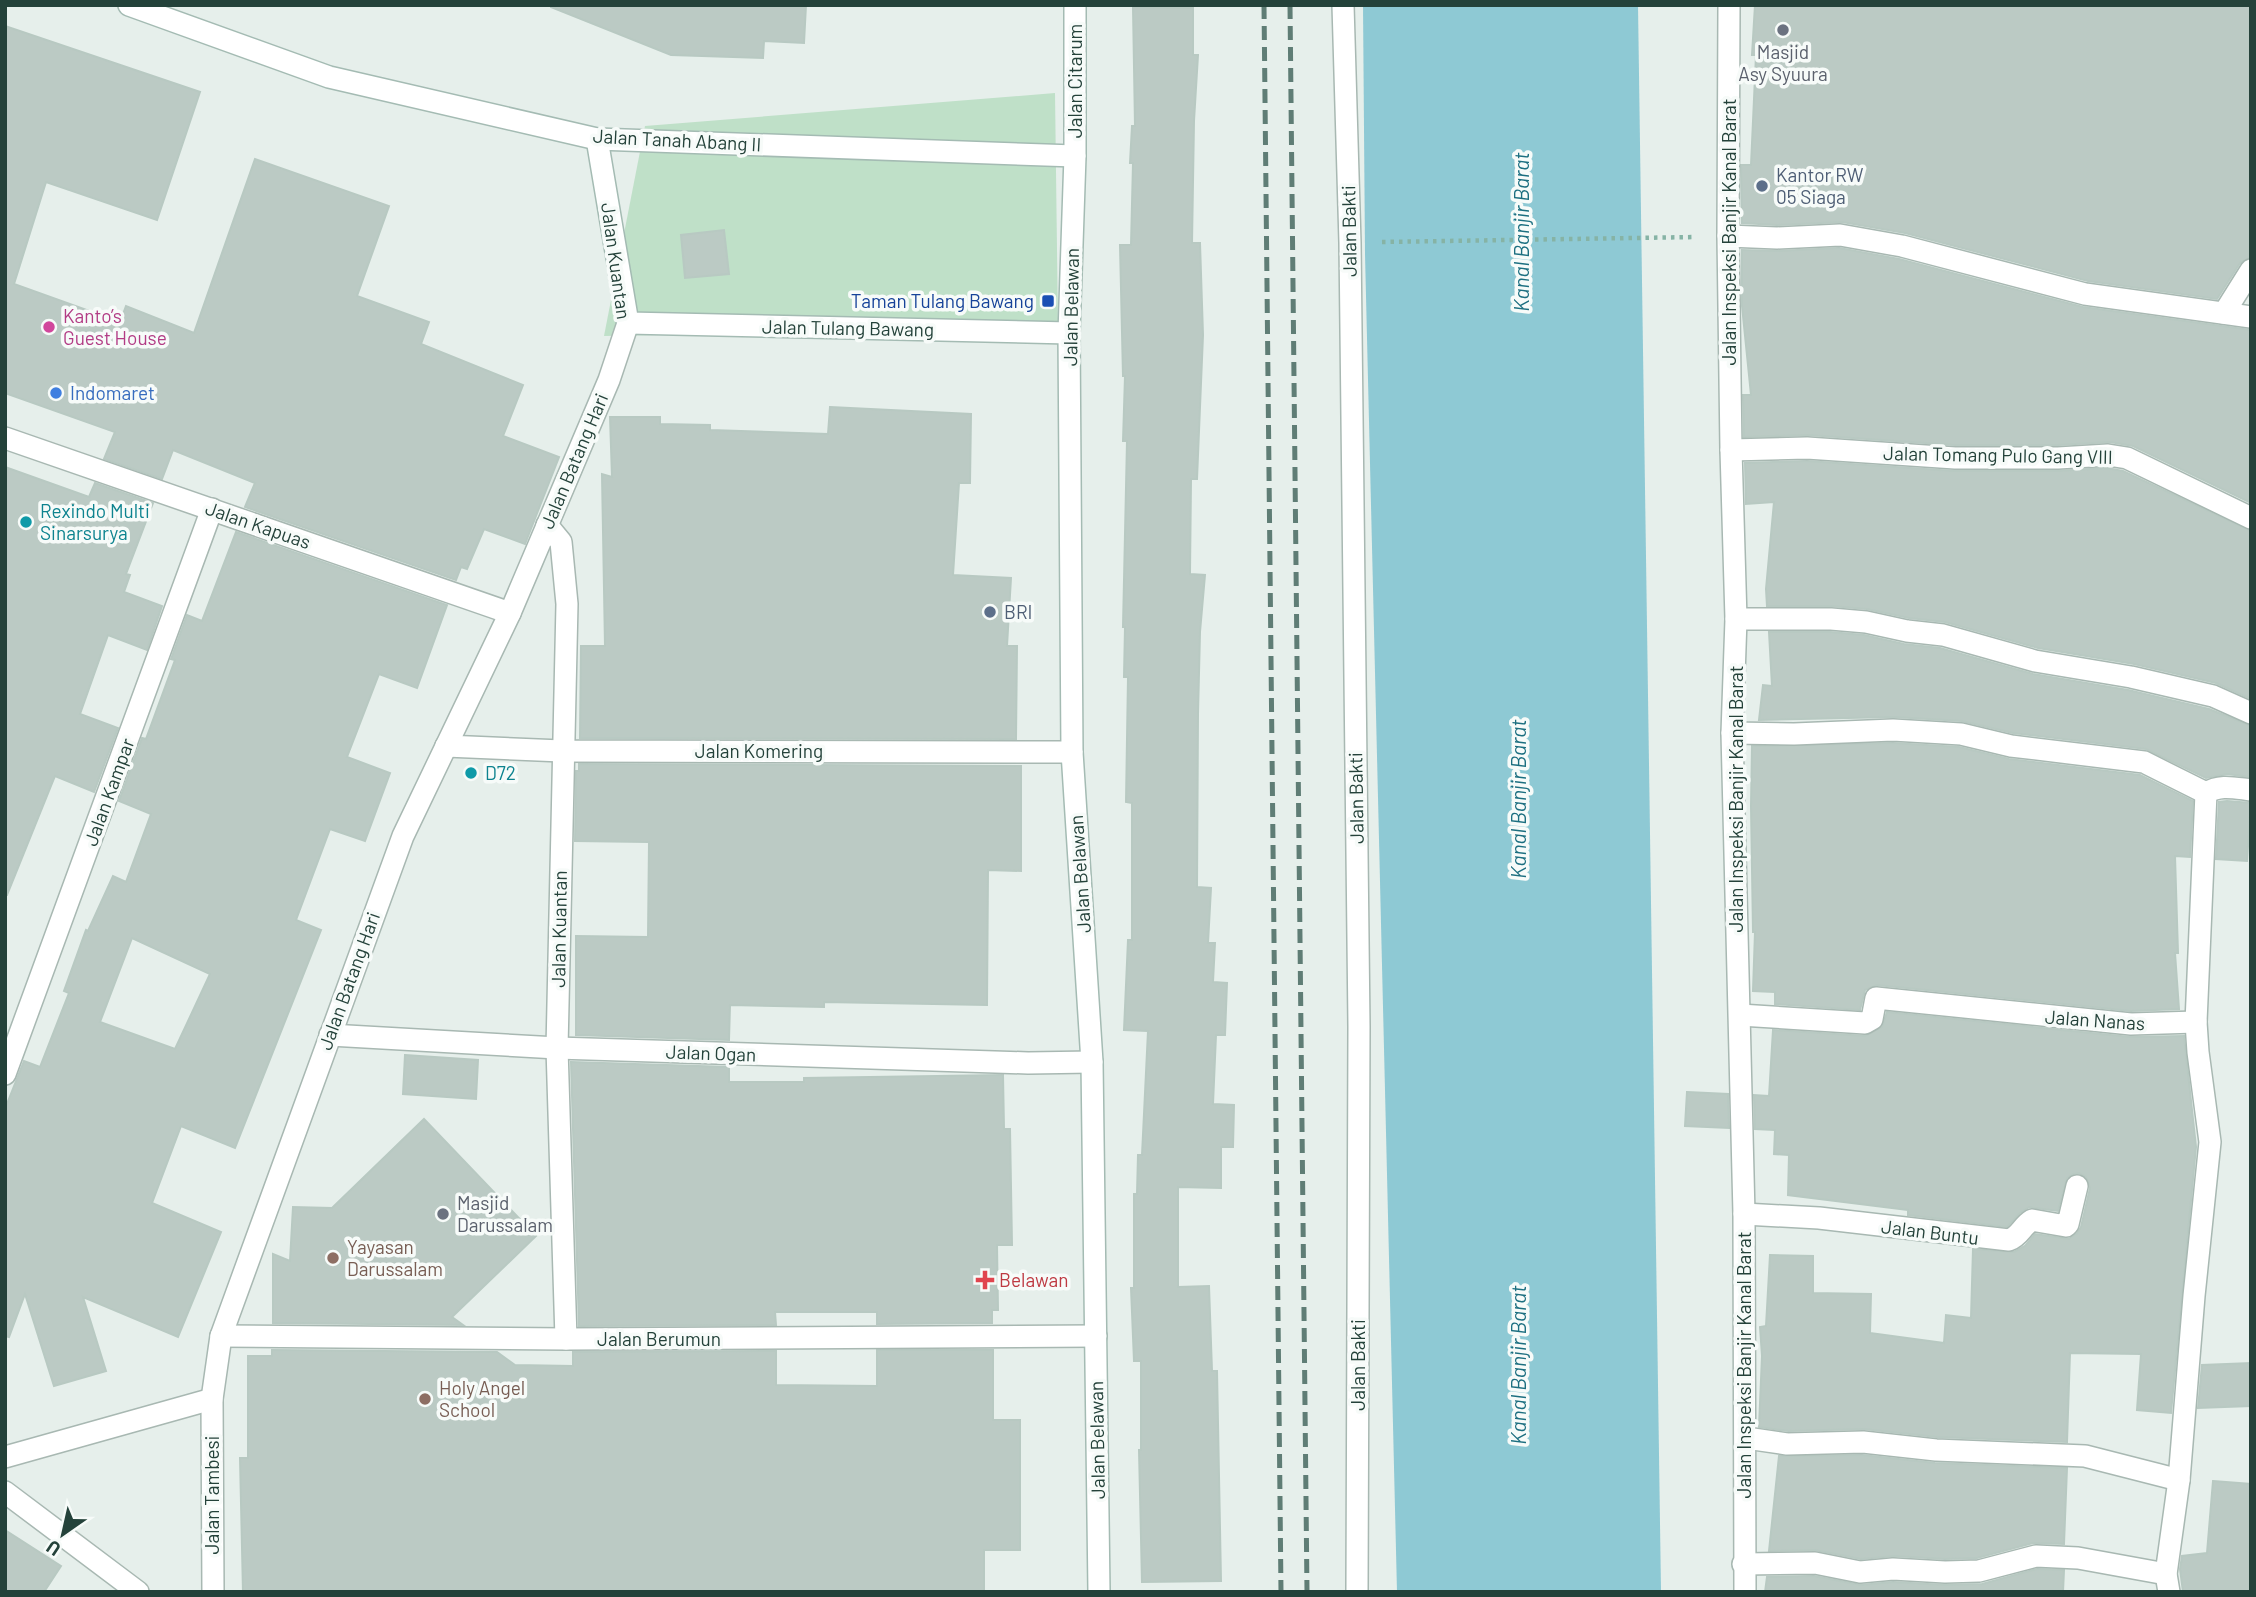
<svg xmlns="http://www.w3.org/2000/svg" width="2256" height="1597" viewBox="0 0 2256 1597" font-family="Barlow,sans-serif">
<rect width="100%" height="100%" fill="#e6efeb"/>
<polygon fill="#bfe0c8" points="1055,93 1058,328 604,336 645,126"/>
<polygon fill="#8ec9d4" points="1363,5 1638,5 1661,1592 1397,1592 1365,254"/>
<g fill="#bbcac4" stroke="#b8c9c2" stroke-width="2" fill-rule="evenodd">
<polygon points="551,5 806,5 804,43 764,41 763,58 671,55 551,7"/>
<polygon points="1755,5 2251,5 2251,257 2240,263 2217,299 2088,281 1905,233 1842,222 1777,225 1742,223 1741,165 1751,165 1756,55 1752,55"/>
<polygon points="1133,7 1193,8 1193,55 1198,55 1194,121 1192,243 1200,243 1203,335 1197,479 1191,479 1190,574 1205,575 1200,632 1198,714 1197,887 1211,888 1208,943 1215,943 1213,982 1227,983 1225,1035 1216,1035 1213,1104 1234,1105 1233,1147 1221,1147 1221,1188 1178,1187 1178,1287 1209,1286 1212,1371 1217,1371 1221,1581 1142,1582 1139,1450 1141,1450 1141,1361 1134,1361 1131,1288 1134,1288 1134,1194 1137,1194 1138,1155 1142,1155 1148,1031 1124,1030 1128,940 1132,940 1132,803 1126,802 1128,677 1124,677 1125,627 1123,627 1127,441 1123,441 1125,376 1123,376 1120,245 1131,245 1133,163 1130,163 1132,126 1135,126"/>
<polygon points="5,26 200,92 157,220 46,182 14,284 120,322 126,306 194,333 255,159 389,206 357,296 429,322 421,344 523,385 503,436 559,457 525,544 484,529 467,569 461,567 456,580 245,507 255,483 173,450 162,479 104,459 115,432 5,393"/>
<polygon points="724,230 729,274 685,278 681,235"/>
<polygon points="1839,248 1899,259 2083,307 2251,330 2251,503 2133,446 2110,442 2058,445 1955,445 1808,435 1744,437 1743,395 1751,395 1742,306 1742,250 1778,251"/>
<polygon points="830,407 971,414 970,483 959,483 953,575 1011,578 1007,646 1017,646 1016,739 580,738 581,646 605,646 602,474 612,477 610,417 660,417 660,424 710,425 710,430 828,434"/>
<polygon points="1807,461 1954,471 2058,471 2107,468 2123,471 2251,531 2251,699 2216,683 2134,664 2038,648 1945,622 1909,618 1867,609 1831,606 1767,606 1766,589 1774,502 1746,504 1745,463"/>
<polygon points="5,467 89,497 95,483 153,503 126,574 130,575 124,592 162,606 147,650 108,635 80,714 118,728 94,792 55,776 7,895 5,895"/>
<path d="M236,532l211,73 -30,83 -38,-14 -32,83 43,16 -25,68 -35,-12 -34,91 25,10 -86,218 -54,-22 -29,77 69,29 -43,105 -95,-40 23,74 -52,15 -29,-92 -16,43 -4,-1v-227l19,-48 16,6 29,-74 -5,-2 22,-61 2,1 25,-55 13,6 25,-68 -32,-13 23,-63 4,1 29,-79 -4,-1 16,-44 15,6zM132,938l78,36 -35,75 -75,-27z"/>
<polygon points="1769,632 1830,632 1864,635 1904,644 1940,648 2033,674 2128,690 2209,709 2251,726 2251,777 2227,774 2206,778 2146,749 2013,733 1962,721 1894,717 1759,720 1763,685 1772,686"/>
<polygon points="1893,743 1959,747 2009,759 2140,775 2193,801 2190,857 2175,856 2178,953 2175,953 2179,1009 2131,1011 1877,985 1865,990 1860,1010 1775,1004 1775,992 1753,991 1755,932 1753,932 1751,806 1752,746"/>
<polygon points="579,764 1021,766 1021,871 988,870 987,1005 824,1002 824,1007 730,1005 729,1040 576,1035 576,936 648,937 649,842 575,841 576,771 579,771"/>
<polygon points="2227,801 2251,803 2247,861 2216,859 2219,802"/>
<polygon points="1887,1012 2130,1037 2184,1036 2196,1147 2171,1413 2137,1410 2141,1354 2070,1353 2067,1442 1937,1437 1864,1429 1788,1431 1759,1427 1762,1356 1760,1327 1766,1326 1770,1255 1813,1256 1813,1293 1871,1294 1870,1333 1944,1343 1946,1315 1971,1318 1973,1249 2014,1252 2025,1246 2035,1234 2069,1239 2077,1233 2081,1227 2090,1188 2086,1177 2079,1173 2073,1174 2067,1178 2058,1211 2029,1207 2020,1213 2007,1227 1908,1215 1908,1210 1788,1195 1789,1155 1774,1154 1775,1130 1755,1129 1754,1095 1769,1096 1773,1030 1865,1036 1882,1027"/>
<polygon points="405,1055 478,1060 476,1099 403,1094"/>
<polygon points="571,1062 729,1067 729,1082 804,1082 804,1078 1003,1075 1004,1129 1010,1129 1012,1245 997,1245 998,1310 992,1310 992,1323 877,1324 877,1312 775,1312 776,1325 579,1326"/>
<polygon points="1687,1092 1728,1094 1729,1128 1685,1126"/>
<polygon points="424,1119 536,1236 452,1317 463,1325 273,1323 273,1254 290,1261 293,1207 332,1208"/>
<polygon points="272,1350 497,1352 515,1365 573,1366 573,1352 776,1351 776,1385 877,1386 877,1350 993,1350 993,1420 1020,1420 1020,1550 984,1550 984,1592 243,1592 240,1458 248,1458 248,1356 272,1356"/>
<polygon points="2251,1363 2251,1406 2198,1408 2202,1365"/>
<polygon points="1862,1455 1935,1463 2067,1468 2064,1544 2033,1543 1977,1558 1945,1559 1894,1556 1861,1559 1815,1550 1769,1551 1779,1456"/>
<polygon points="2213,1481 2251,1484 2251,1592 2183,1592 2180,1569 2182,1556 2207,1553"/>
<polygon points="5,1530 61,1566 44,1592 5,1592"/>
<polygon points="2037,1569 2064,1570 2063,1592 1765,1592 1767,1577 1814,1576 1861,1585 1893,1582 1945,1585 1982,1584"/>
</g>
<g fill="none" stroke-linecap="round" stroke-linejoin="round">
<g stroke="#a8b8b2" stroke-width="24">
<g id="street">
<polyline points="1343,5 1350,243 1359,1027 1357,1592"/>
<polyline points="1729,5 1728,236 1731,450 1736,619 1732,733 1744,1214 1745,1592"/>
<polyline points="1728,236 1777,238 1840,235 1902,246 2085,294 2251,317"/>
<polyline points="2224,313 2251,270"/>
<polyline points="5,438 510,613"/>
<polyline points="1731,450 1807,448 1955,458 2058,458 2108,455 2127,458 2251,518"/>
<polyline points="547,525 561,542 567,604 557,1048 566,1339"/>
<polyline points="1736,619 1831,619 1866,622 1907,631 1943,635 2035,661 2131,677 2213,696 2251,713"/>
<polyline points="1732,733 1794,734 1893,730 1961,734 2011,746 2144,762 2206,793"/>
<polyline points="446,746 562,751 1072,752"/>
<polyline points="1740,1015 1865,1023 1872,1019 1876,998 2131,1024 2196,1022"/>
<polyline points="330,1035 557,1048 1028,1063 1092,1062"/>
<polyline points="5,1074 212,509"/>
<path d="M1744,1214l75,4 190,22c11,-4 13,-14 23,-20l34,6 2,-2 9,-38"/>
<polyline points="221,1336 566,1339 1096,1336"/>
<polyline points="1746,1438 1787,1444 1863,1442 1936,1450 2085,1456 2179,1480"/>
<polyline points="5,1457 212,1399"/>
<polyline points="5,1492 138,1592"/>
<polyline points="1743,1564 1815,1563 1860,1572 1893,1569 1945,1572 1979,1571 2036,1556 2078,1558 2166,1574"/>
<polyline points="213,1592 212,1399 221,1336 403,836 510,613 609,380 628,323"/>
<path d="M2169,1592l-3,-18 13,-94 15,-184 16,-154 -12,-90 -2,-30 10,-229c14,-9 28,-5 45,-3"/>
</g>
</g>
<g stroke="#a4bbb3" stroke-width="24">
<g id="secondary">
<polyline points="129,5 329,77 597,139 1075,156"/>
<polyline points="1075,5 1075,156 1069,333 1072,752 1092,1062 1099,1592"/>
<polyline points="597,139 628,323 1069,333"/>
</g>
</g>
<polyline stroke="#86b3a5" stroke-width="4.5" stroke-dasharray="3.5 5" stroke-linecap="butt" points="1382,242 1696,237"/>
<use href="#street" stroke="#fff" stroke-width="21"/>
<use href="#secondary" stroke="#fff" stroke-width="21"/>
<g stroke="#5f7d75" stroke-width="5" stroke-dasharray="14 7" stroke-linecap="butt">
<polyline points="1264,5 1281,1592"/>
<polyline points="1290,5 1307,1592"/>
</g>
</g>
<g fill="#6b7280" stroke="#f7fbf9" stroke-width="2.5">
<circle cx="1783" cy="30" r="7"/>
<circle cx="443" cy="1214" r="7"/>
</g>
<g fill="#5c6f8a" stroke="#f7fbf9" stroke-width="2.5">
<circle cx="1762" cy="186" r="7"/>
<circle cx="990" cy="612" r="7"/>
</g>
<rect fill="#1a4fb4" stroke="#f7fbf9" stroke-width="2.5" x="1041" y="294" width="14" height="14" rx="3.5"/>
<circle fill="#d1479c" stroke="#f7fbf9" stroke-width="2.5" cx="49" cy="327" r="7"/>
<circle fill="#3f7fe0" stroke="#f7fbf9" stroke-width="2.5" cx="56" cy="393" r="7"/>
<g fill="#0f9aa8" stroke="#f7fbf9" stroke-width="2.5">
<circle cx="26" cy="522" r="7"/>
<circle cx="471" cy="773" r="7"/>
</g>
<g fill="#8d6e63" stroke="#f7fbf9" stroke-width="2.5">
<circle cx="333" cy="1258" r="7"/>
<circle cx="425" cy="1399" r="7"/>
</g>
<path fill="#e0444e" stroke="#f7fbf9" stroke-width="2.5" d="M981.5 1269.5h7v7h7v7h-7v7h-7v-7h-7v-7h7z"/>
<g text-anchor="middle" stroke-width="7" stroke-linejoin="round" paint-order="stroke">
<g font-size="19" fill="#5b616d" stroke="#f7fbf9">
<text x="1783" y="59">Masjid<tspan x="1783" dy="22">Asy Syuura</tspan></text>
<text x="457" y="1210" text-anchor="start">Masjid<tspan x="457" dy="22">Darussalam</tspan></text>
</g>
<g font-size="19" fill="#24423a" stroke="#f7fbf9">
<text transform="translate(1075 81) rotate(-90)" y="7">Jalan Citarum</text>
<text transform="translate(677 140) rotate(3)" y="7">Jalan Tanah Abang II</text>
<text transform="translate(1349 231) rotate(-91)" y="7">Jalan Bakti</text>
<text transform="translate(1729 232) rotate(-90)" y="7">Jalan Inspeksi Banjir Kanal Barat</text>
<text transform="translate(616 261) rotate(82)" y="7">Jalan Kuantan</text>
<text transform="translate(1071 307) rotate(-89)" y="7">Jalan Belawan</text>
<text transform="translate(848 328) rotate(1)" y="7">Jalan Tulang Bawang</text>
<text transform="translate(1998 455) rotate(1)" y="7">Jalan Tomang Pulo Gang VIII</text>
<text transform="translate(574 461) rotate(-67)" y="7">Jalan Batang Hari</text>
<text transform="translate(258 525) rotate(19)" y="7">Jalan Kapuas</text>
<text x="759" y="758">Jalan Komering</text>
<text transform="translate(109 792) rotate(-70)" y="7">Jalan Kampar</text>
<text transform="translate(1356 798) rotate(-91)" y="7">Jalan Bakti</text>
<text transform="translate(1736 799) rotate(-90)" y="7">Jalan Inspeksi Banjir Kanal Barat</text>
<text transform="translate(1080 874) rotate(-94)" y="7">Jalan Belawan</text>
<text transform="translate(559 929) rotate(-89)" y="7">Jalan Kuantan</text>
<text transform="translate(349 981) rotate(-70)" y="7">Jalan Batang Hari</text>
<text transform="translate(2095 1020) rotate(4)" y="7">Jalan Nanas</text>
<text transform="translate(711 1053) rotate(2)" y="7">Jalan Ogan</text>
<text transform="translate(1930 1232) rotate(7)" y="7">Jalan Buntu</text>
<text x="659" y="1346">Jalan Berumun</text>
<text transform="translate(1358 1365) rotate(-90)" y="7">Jalan Bakti</text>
<text transform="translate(1744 1365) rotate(-90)" y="7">Jalan Inspeksi Banjir Kanal Barat</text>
<text transform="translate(1097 1440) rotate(-91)" y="7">Jalan Belawan</text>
<text transform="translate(212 1495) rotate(-90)" y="7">Jalan Tambesi</text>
</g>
<g font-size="19" fill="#4e5e75" stroke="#f7fbf9" text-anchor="start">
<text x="1776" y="182">Kantor RW<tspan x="1776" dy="22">05 Siaga</tspan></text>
<text x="1004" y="619">BRI</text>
</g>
<g font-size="19" fill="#164399" stroke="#f7fbf9" text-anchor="end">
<text x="1034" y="308">Taman Tulang Bawang</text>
</g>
<g font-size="19" fill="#b23c85" stroke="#f7fbf9" text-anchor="start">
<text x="63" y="323">Kanto’s<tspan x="63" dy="22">Guest House</tspan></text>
</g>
<g font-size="19" fill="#366cbe" stroke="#f7fbf9" text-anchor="start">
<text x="70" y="400">Indomaret</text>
</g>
<g font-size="19" fill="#0d838f" stroke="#f7fbf9" text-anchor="start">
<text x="40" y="518">Rexindo Multi<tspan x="40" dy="22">Sinarsurya</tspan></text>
<text x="485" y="780">D72</text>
</g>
<g font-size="19" fill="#785e54" stroke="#f7fbf9" text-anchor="start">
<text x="347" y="1254">Yayasan<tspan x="347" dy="22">Darussalam</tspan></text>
<text x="439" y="1395">Holy Angel<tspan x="439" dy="22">School</tspan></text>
</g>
<g font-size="19" fill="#be3a42" stroke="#f7fbf9" text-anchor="start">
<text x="999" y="1287">Belawan</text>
</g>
<g font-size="21" font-style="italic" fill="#1c6f80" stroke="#f7fbf9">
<text transform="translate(1522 232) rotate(-90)" y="7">Kanal Banjir Barat</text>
<text transform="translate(1519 799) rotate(-90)" y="7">Kanal Banjir Barat</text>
<text transform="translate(1519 1365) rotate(-90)" y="7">Kanal Banjir Barat</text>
</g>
</g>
<rect width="2256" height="1597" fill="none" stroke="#24423a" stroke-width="14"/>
<g transform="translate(63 1534) rotate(214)" stroke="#f7fbf9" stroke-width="5" paint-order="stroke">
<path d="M0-5L12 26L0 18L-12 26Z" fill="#24423a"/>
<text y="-10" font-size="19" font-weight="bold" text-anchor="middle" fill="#24423a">U</text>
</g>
</svg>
